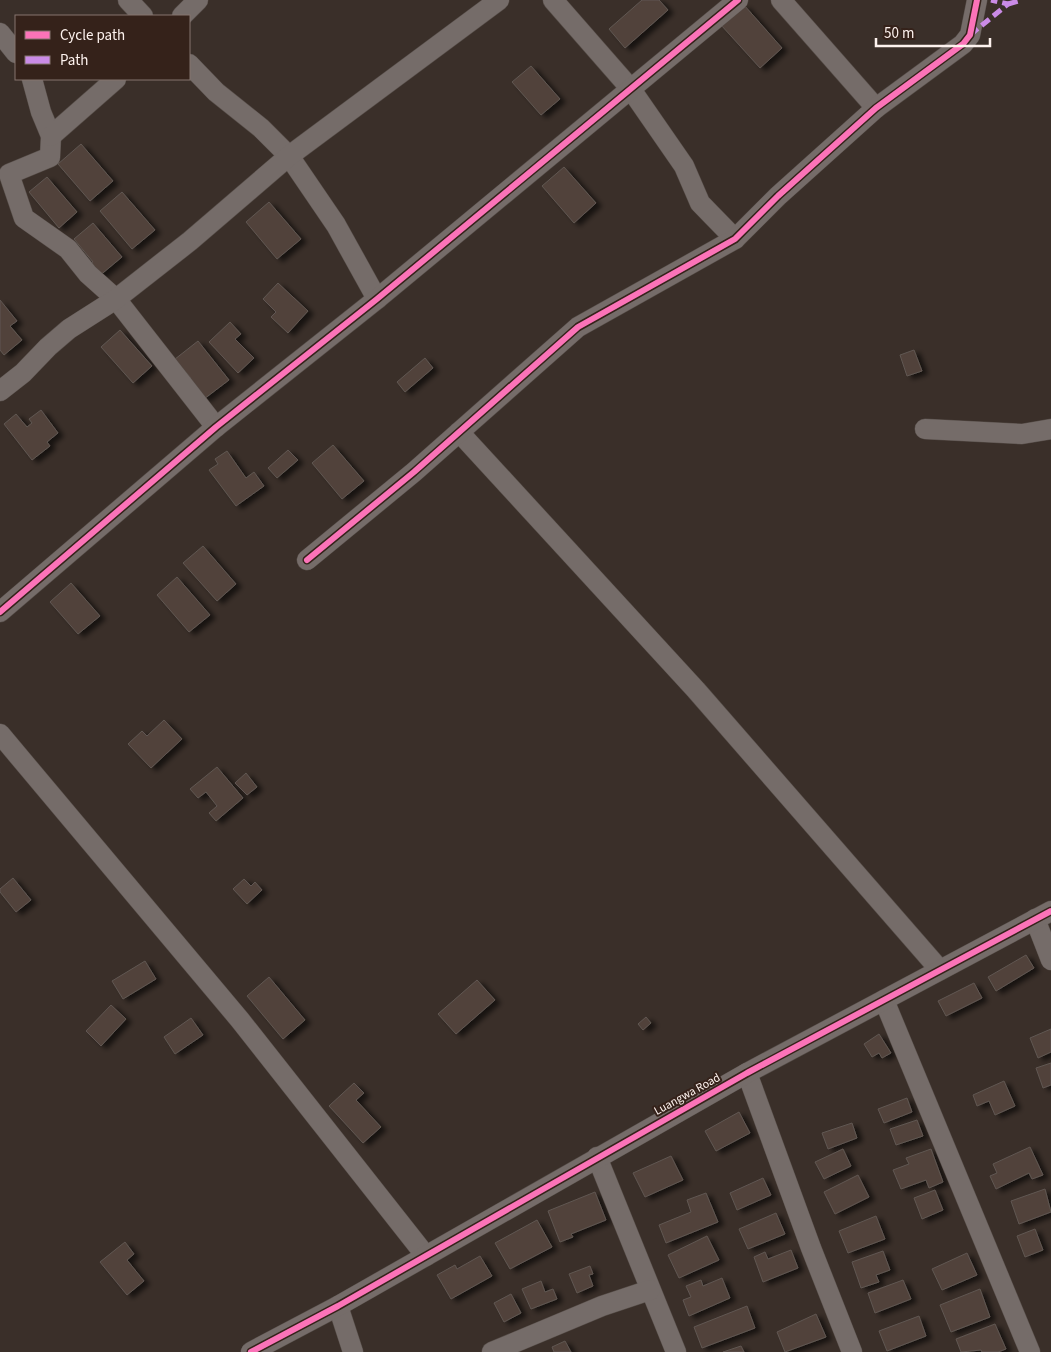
<svg xmlns="http://www.w3.org/2000/svg" width="1051" height="1352" viewBox="0 0 1051 1352" font-family="'Source Sans 3',sans-serif">
<defs>
<filter id="shadow"><feDropShadow dx="5.5" dy="3" stdDeviation="2.5" flood-color="#0009"/></filter>
</defs>
<rect width="100%" height="100%" fill="#3a2f29"/>
<g fill="#51423b" stroke="#605752" filter="url(#shadow)">
<polygon points="642,0 659,0 668,10 625,48 609,29"/>
<polygon points="744,5 782,48 760,68 721,25"/>
<polygon points="531,66 560,99 541,115 512,82"/>
<polygon points="81,144 113,181 90,201 58,164"/>
<polygon points="564,167 596,203 574,223 542,186"/>
<polygon points="47,177 77,212 59,228 29,192"/>
<polygon points="122,192 155,230 132,249 100,211"/>
<polygon points="269,202 301,239 277,259 246,222"/>
<polygon points="93,223 122,257 98,277 88,265 93,262 74,239"/>
<polygon points="278,283 308,311 288,333 271,317 276,312 263,299"/>
<polygon points="0,300 17,321 10,326 22,340 4,355 0,350"/>
<polygon points="230,322 241,334 235,339 254,358 238,373 209,342"/>
<polygon points="120,330 152,366 133,383 101,347"/>
<polygon points="198,341 229,380 204,399 185,383 191,378 183,369 178,373 170,363"/>
<polygon points="914,350 922,371 907,376 900,355"/>
<polygon points="425,358 433,368 405,392 397,382"/>
<polygon points="41,410 58,433 47,442 50,446 32,460 4,424 16,414 27,427 32,423 29,419"/>
<polygon points="333,445 364,481 342,499 312,463"/>
<polygon points="288,450 298,460 277,478 268,468"/>
<polygon points="227,451 246,478 254,472 264,486 236,506 209,470 218,464 215,459"/>
<polygon points="203,546 236,584 217,601 183,563"/>
<polygon points="177,577 210,615 189,632 157,595"/>
<polygon points="71,583 100,616 78,634 50,602"/>
<polygon points="164,720 182,739 151,768 128,744 142,731 147,736"/>
<polygon points="217,767 243,798 216,821 209,813 217,806 206,792 198,798 190,789"/>
<polygon points="246,773 257,787 247,795 235,783"/>
<polygon points="13,878 31,900 16,912 0,892 0,889"/>
<polygon points="244,879 251,886 255,882 262,890 247,904 233,889"/>
<polygon points="1026,955 1034,968 996,991 988,977"/>
<polygon points="145,961 156,979 123,999 112,981"/>
<polygon points="269,977 305,1020 283,1039 247,996"/>
<polygon points="477,980 495,1000 456,1034 438,1014"/>
<polygon points="974,983 982,998 946,1016 938,1001"/>
<polygon points="111,1005 126,1019 101,1046 86,1031"/>
<polygon points="646,1017 651,1023 643,1030 638,1024"/>
<polygon points="191,1018 203,1035 175,1054 164,1037"/>
<polygon points="1051,1029 1051,1052 1038,1058 1030,1038"/>
<polygon points="879,1034 891,1053 882,1058 879,1053 872,1057 864,1044"/>
<polygon points="1051,1063 1051,1085 1043,1088 1036,1068"/>
<polygon points="1004,1081 1015,1106 995,1115 989,1101 977,1106 973,1095"/>
<polygon points="354,1083 364,1093 356,1100 381,1127 363,1143 329,1106"/>
<polygon points="907,1098 912,1112 884,1123 878,1109"/>
<polygon points="739,1112 750,1133 716,1151 705,1131"/>
<polygon points="917,1120 923,1136 896,1145 890,1129"/>
<polygon points="852,1123 857,1138 828,1149 822,1133"/>
<polygon points="1030,1147 1043,1175 1032,1179 1029,1173 996,1189 990,1176 997,1173 993,1164"/>
<polygon points="843,1149 851,1166 824,1179 815,1162"/>
<polygon points="931,1149 943,1182 929,1188 926,1180 901,1189 893,1170 909,1164 906,1158"/>
<polygon points="671,1156 683,1180 645,1197 633,1173"/>
<polygon points="858,1175 869,1197 835,1214 824,1192"/>
<polygon points="763,1178 771,1195 737,1210 730,1193"/>
<polygon points="1045,1189 1051,1212 1019,1224 1011,1201"/>
<polygon points="935,1190 943,1210 922,1219 914,1198"/>
<polygon points="595,1192 606,1220 571,1234 573,1237 560,1242 548,1211"/>
<polygon points="706,1193 718,1222 666,1243 659,1225 691,1212 687,1200"/>
<polygon points="776,1213 785,1234 748,1249 739,1229"/>
<polygon points="876,1216 885,1239 848,1253 839,1231"/>
<polygon points="537,1220 552,1247 510,1269 495,1243"/>
<polygon points="1035,1229 1043,1250 1025,1257 1017,1236"/>
<polygon points="707,1236 719,1260 679,1278 668,1255"/>
<polygon points="125,1242 134,1254 127,1260 144,1281 127,1295 100,1262"/>
<polygon points="791,1250 798,1268 763,1282 754,1257 765,1252 768,1259"/>
<polygon points="883,1251 890,1270 876,1275 879,1282 861,1288 852,1262"/>
<polygon points="967,1253 977,1275 942,1290 932,1269"/>
<polygon points="480,1256 492,1276 451,1299 437,1275 455,1265 457,1269"/>
<polygon points="590,1266 593,1274 589,1275 593,1286 577,1293 569,1274"/>
<polygon points="722,1278 730,1298 689,1316 683,1300 691,1297 686,1286 701,1280 703,1286"/>
<polygon points="903,1280 911,1299 875,1313 868,1293"/>
<polygon points="541,1281 545,1292 553,1289 557,1299 531,1309 522,1289"/>
<polygon points="980,1289 990,1317 951,1332 940,1305"/>
<polygon points="511,1294 521,1313 504,1322 494,1303"/>
<polygon points="747,1306 755,1328 702,1348 694,1327"/>
<polygon points="816,1314 826,1337 785,1352 777,1332"/>
<polygon points="919,1316 926,1336 887,1351 879,1331"/>
<polygon points="995,1324 1006,1349 998,1352 982,1352 981,1350 961,1352 956,1339"/>
<polygon points="565,1341 571,1352 554,1352 552,1347"/>
<polygon points="741,1346 744,1352 723,1352"/>
</g>
<g fill="none" stroke-linecap="round" stroke-linejoin="round">
<g stroke="#554c47" stroke-width="21">
<g id="minor">
<polyline points="128,0 143,16"/>
<polyline points="553,0 630,88 684,166 700,203 735,239"/>
<polyline points="781,0 876,108"/>
<polyline points="182,16 198,0"/>
<polyline points="0,33 16,53"/>
<polyline points="189,64 216,92 261,128 289,156 336,225 377,299"/>
<polyline points="32,79 41,112 51,136 50,157 9,174 24,218 68,249 88,274 116,299 216,427"/>
<polyline points="51,136 116,79"/>
<polyline points="0,391 23,373 48,347 69,329 116,299 190,241 289,156 499,0"/>
<polyline points="925,429 1022,434 1051,429"/>
<polyline points="459,432 696,690 940,970"/>
<polyline points="307,560 414,472 578,327 735,239 778,196 876,108 963,44 970,35 977,0"/>
<polyline points="0,612 216,427 377,299 738,0"/>
<polyline points="0,734 240,1020 426,1256"/>
<polyline points="1035,919 1051,960"/>
<polyline points="884,1000 1030,1352"/>
<polyline points="747,1073 811,1248 852,1352"/>
<polyline points="597,1157 676,1352"/>
<polyline points="338,1306 353,1352"/>
<polyline points="251,1352 338,1306 747,1073 1051,911"/>
<polyline points="492,1352 602,1306 650,1290"/>
</g>
</g>
<use href="#minor" stroke="#756c69" stroke-width="20"/>
<g stroke="#ca8be6" stroke-width="5" stroke-dasharray="10 5" stroke-linecap="butt">
<polyline points="1008,4 1022,0"/>
<polyline points="970,35 1008,4 991,0"/>
</g>
<g stroke="#35221a" stroke-width="9">
<g id="cycleway">
<polyline points="307,560 414,472 578,327 735,239 778,196 876,108 963,44 970,35 977,0"/>
<polyline points="0,612 216,427 377,299 738,0"/>
<polyline points="251,1352 338,1306 747,1073 1051,911"/>
</g>
</g>
<use href="#cycleway" stroke="#fb73b8" stroke-width="6"/>
</g>
<g text-anchor="middle" stroke-width="4" stroke-linejoin="round" paint-order="stroke">
<g font-size="12" fill="#fdf2ee" stroke="#35221a">
<text transform="translate(687 1094) rotate(-29)" y="4">Luangwa Road</text>
</g>
</g>
<rect x="15" y="15" width="175" height="65" fill="#35221a" stroke="#85756f"/>
<rect x="25" y="31" width="25" height="8" fill="#fb73b8" stroke="#85756f"/>
<text x="60" y="40" font-size="15" fill="#fdf2ee">Cycle path</text>
<rect x="25" y="56" width="25" height="8" fill="#ca8be6" stroke="#85756f"/>
<text x="60" y="65" font-size="15" fill="#fdf2ee">Path</text>
<path d="M876 38v8h114v-8" fill="none" stroke="#fdf2ee" stroke-width="2.5"/>
<text x="884" y="38" font-size="15" fill="#fdf2ee" stroke="#35221a" stroke-width="4" paint-order="stroke">50 m</text>
</svg>
